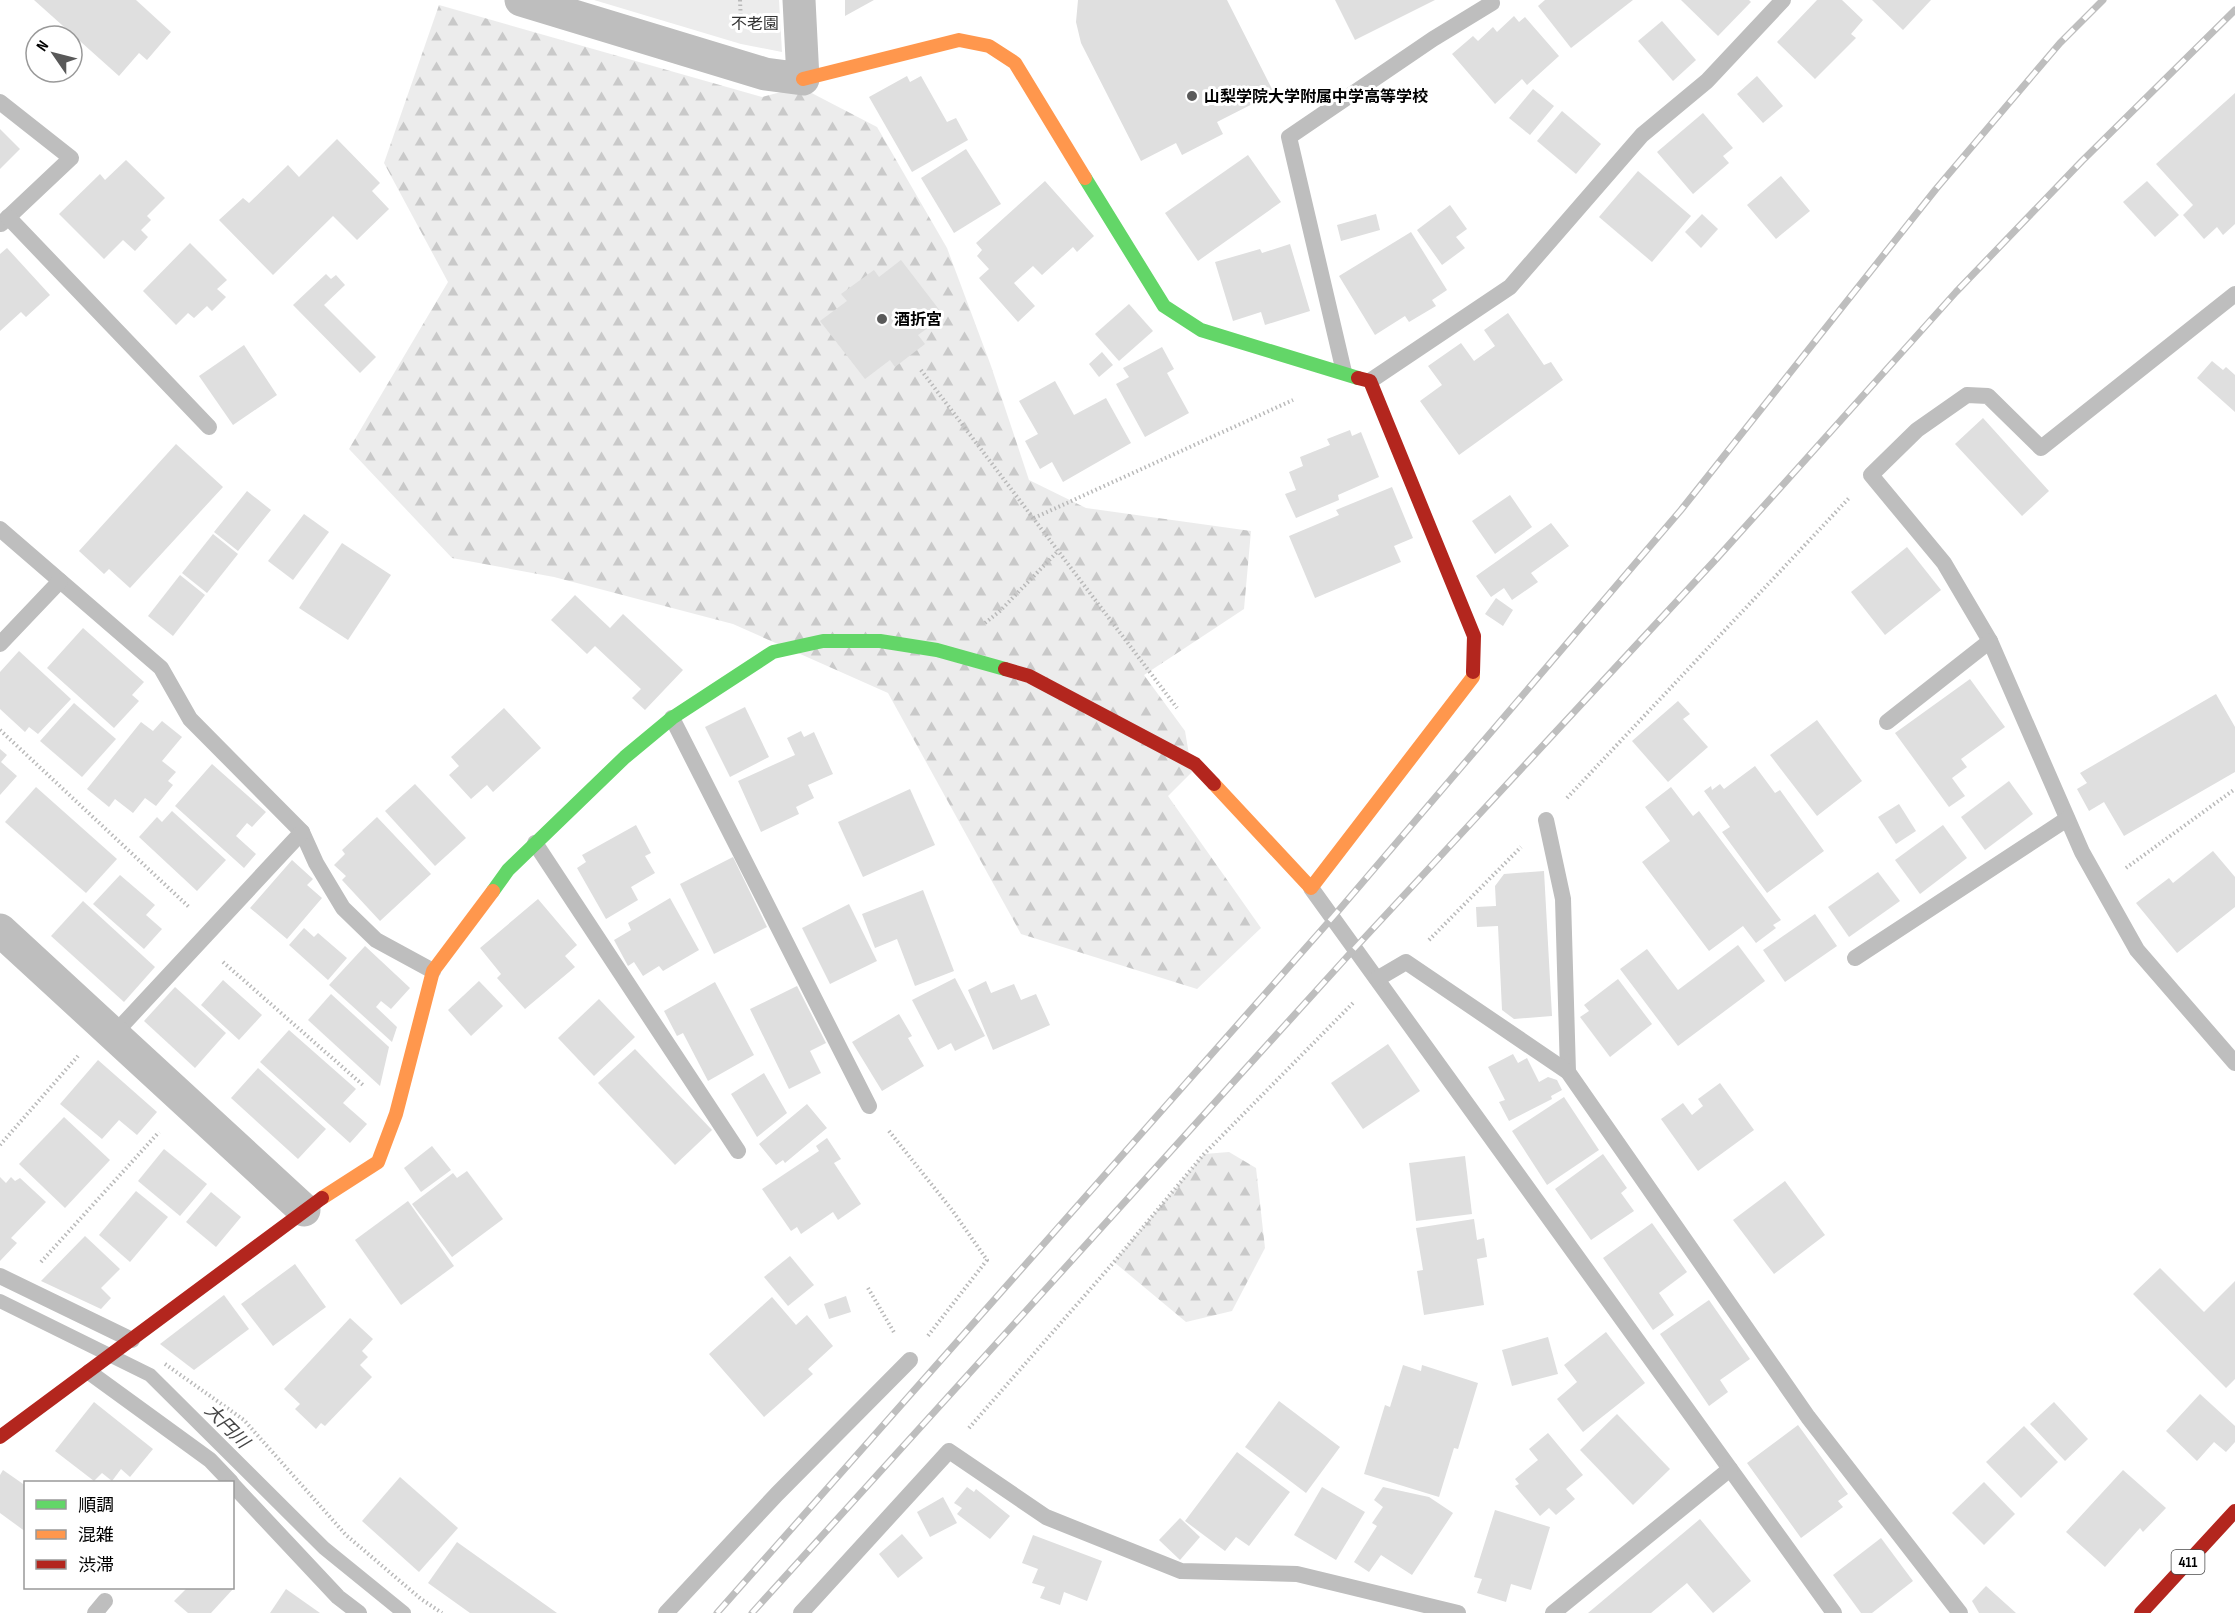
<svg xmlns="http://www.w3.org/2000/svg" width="2235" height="1613" viewBox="0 0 2235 1613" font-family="'Sofia Sans Condensed','Noto Sans JP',sans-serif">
<defs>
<pattern id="forest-firs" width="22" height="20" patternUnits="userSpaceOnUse" patternTransform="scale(1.5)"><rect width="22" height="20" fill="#ececec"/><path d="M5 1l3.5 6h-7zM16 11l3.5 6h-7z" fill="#c9c9c9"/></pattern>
</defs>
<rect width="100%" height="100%" fill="#fff"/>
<g fill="url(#forest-firs)">
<polygon points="439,5 762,97 800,87 877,127 947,248 991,366 1029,480 1086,508 1251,531 1244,609 1144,675 1185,731 1192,772 1168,796 1261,928 1197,989 1021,934 888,693 733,624 554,577 452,558 349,449 448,282 384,163"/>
<polygon points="1229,1152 1256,1168 1265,1248 1232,1311 1186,1322 1114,1262 1204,1154"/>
</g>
<polygon fill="#ececec" points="594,0 779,0 782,52 741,44"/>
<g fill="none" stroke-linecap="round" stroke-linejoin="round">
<polyline stroke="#bfbfbf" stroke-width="14" points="0,1301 150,1375 324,1548 404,1613"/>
</g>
<g fill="#dfdfdf">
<polygon points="34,0 136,0 171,32 147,60 139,53 119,76"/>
<polygon points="845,0 874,0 845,16"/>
<polygon points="1078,0 1227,0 1274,93 1217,122 1223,134 1182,155 1176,143 1141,161 1081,43 1076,22"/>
<polygon points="1335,0 1435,0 1355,40"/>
<polygon points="1545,0 1633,0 1571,48 1538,6"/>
<polygon points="1681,0 1749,0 1751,2 1718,36"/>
<polygon points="1817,0 1842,0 1863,20 1851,34 1856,38 1815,79 1777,42"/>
<polygon points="1872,0 1931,0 1903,30"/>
<polygon points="1514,16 1519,22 1525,17 1559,56 1527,85 1522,79 1495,104 1452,54 1473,36 1478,41 1493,27 1497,32"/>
<polygon points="1662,21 1696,60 1673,81 1638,41"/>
<polygon points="907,76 910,82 921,76 947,122 956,118 968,140 912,172 869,97"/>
<polygon points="1757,76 1783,106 1763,123 1737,94"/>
<polygon points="1533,89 1554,106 1530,135 1509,118"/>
<polygon points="2235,93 2235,224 2223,235 2217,227 2204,239 2183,215 2193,205 2156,164"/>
<polygon points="1562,111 1601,144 1576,174 1537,141"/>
<polygon points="1703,113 1733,148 1723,156 1729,163 1693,194 1657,152"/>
<polygon points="0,129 20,149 0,169"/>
<polygon points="337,139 380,183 372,191 389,209 357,240 333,216 273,275 219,220 243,198 249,203 288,165 299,177"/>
<polygon points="966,149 1001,204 954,233 921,178"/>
<polygon points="1248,155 1281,202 1198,261 1165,213"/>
<polygon points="126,160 165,198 147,216 151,220 141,230 148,237 135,251 123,240 104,259 59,214 100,174 105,180"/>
<polygon points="1638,171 1691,216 1652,262 1599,217"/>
<polygon points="1781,176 1810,211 1776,239 1747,205"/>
<polygon points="1045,181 1094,236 1077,252 1073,247 1042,275 1033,266 1014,283 1035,306 1018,322 979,278 989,269 977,256 982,250 976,243"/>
<polygon points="2147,181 2179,215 2155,237 2123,202"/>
<polygon points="1450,205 1467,229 1456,237 1465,248 1442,265 1417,230"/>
<polygon points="1376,214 1380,230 1341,241 1337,225"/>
<polygon points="1702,214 1718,229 1701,248 1685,232"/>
<polygon points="1411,232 1447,290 1432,300 1436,306 1409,322 1405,316 1375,335 1339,276"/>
<polygon points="190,243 227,280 217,289 226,297 212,311 207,306 194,318 188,313 176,325 143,291"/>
<polygon points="1290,244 1310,311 1265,325 1261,312 1233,321 1215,262 1260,249 1262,253"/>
<polygon points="7,248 50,295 26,317 21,312 0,331 0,254"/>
<polygon points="901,260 944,316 918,335 925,344 895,367 890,360 865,379 820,321 847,301 841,294 874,270 879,277"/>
<polygon points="326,274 331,279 336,275 345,285 324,305 376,357 360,373 293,305"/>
<polygon points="1129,304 1153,331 1119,361 1095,334"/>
<polygon points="1508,313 1544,365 1551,362 1563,380 1459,455 1420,401 1442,385 1428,366 1461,343 1474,361 1495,346 1484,330"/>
<polygon points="244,345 277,395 233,425 199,376"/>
<polygon points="1162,347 1174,369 1167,373 1189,413 1145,437 1116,384 1129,377 1123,368"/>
<polygon points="1102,352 1113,365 1099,377 1089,364"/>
<polygon points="2212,361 2223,370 2226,367 2235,375 2235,412 2197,378"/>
<polygon points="1055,381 1074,415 1106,398 1131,443 1063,482 1052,462 1040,469 1025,441 1038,434 1019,401"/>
<polygon points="1983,418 2049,491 2022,516 1955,444"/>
<polygon points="1350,430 1352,436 1361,432 1379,477 1338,495 1339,500 1296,518 1285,494 1296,490 1289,472 1303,466 1300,457 1330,445 1327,439"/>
<polygon points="176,444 223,487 130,588 109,569 104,574 79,551"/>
<polygon points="1392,487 1413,538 1394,546 1401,562 1315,598 1289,536 1339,515 1336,510"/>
<polygon points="247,491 271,510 238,551 214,532"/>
<polygon points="1510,495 1532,527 1495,554 1472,521"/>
<polygon points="304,514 329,532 293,580 268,561"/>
<polygon points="1551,523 1569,546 1531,573 1538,582 1512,600 1504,588 1491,597 1476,576"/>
<polygon points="213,534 238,554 207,593 182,573"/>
<polygon points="342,543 391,575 348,640 299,608"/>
<polygon points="1907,547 1941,590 1885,635 1851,592"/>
<polygon points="180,575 205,595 173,636 148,616"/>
<polygon points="575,595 610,628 623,614 683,670 645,710 632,698 641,689 595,646 587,654 551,620"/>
<polygon points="1496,598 1513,610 1503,626 1485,614"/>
<polygon points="83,628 144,682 132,695 139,701 114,728 47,668"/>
<polygon points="19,651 71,699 38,734 29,727 25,732 0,709 0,672"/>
<polygon points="1970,679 2005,727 1961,759 1967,767 1952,778 1965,796 1949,807 1895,733"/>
<polygon points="2216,694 2235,727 2235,772 2124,836 2104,802 2089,811 2077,789 2087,783 2080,773"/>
<polygon points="1678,701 1690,714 1683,719 1708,747 1668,782 1632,741"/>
<polygon points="74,703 116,739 82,777 40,741"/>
<polygon points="745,707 769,757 730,777 705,727"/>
<polygon points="504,708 541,748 493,792 487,785 471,799 449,775 459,766 451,757"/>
<polygon points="1817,720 1862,781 1817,816 1770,755"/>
<polygon points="162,721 182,737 162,761 176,772 168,781 173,785 156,806 145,798 133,813 115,799 109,807 87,789 141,722 153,731"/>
<polygon points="801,731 804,737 814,732 833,774 808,785 814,798 796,807 799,814 761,832 738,781 795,755 787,738"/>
<polygon points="0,749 7,755 1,762 17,776 0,795"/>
<polygon points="212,764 266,812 252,827 247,823 236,836 256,854 244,868 175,806"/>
<polygon points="1755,766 1775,793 1780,790 1824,851 1767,893 1722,832 1730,827 1704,791 1711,786 1712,790 1720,784 1724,789"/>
<polygon points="2009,781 2033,814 1985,850 1961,817"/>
<polygon points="415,784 466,838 435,866 385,811"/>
<polygon points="36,787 117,859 86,893 5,822"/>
<polygon points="1671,787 1693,816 1699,811 1781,920 1773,925 1776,928 1756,943 1743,926 1709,951 1642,862 1670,841 1645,807"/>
<polygon points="910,789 935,845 863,877 838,822"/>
<polygon points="1899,804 1916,831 1896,844 1878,817"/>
<polygon points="172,811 226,860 197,891 139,837 157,817 162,822"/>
<polygon points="377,817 431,874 380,921 342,880 346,876 334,865 345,854 342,850"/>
<polygon points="636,825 651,853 645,856 655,873 631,887 638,900 606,919 577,868 586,862 582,855"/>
<polygon points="1943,825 1967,858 1920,894 1895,860"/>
<polygon points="2213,851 2235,877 2235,907 2177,953 2136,903 2169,878 2173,883"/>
<polygon points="733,857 767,927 714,954 680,884"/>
<polygon points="292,860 313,879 307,885 322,898 287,939 250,908"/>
<polygon points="1544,871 1552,1016 1514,1019 1502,1010 1498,926 1477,927 1476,907 1496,906 1495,886 1504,874"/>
<polygon points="1878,872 1900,901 1849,937 1828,907"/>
<polygon points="120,875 155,905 146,915 162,929 144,949 93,904"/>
<polygon points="923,890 954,971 915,986 897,939 875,948 862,914"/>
<polygon points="670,898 699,950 663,971 659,966 643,976 634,962 628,966 614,940 631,930 628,923"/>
<polygon points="538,899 577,945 565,956 575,967 525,1009 497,978 501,974 480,948"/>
<polygon points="83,901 155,967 124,1002 51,936"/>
<polygon points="849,904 877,961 830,984 802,928"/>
<polygon points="1815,914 1837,946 1785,982 1763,950"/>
<polygon points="304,928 314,937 318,933 347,958 328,980 289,945"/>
<polygon points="1738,945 1765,981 1678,1046 1620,969 1647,949 1678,990"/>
<polygon points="365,946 410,988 391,1009 381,1001 376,1007 397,1027 392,1042 329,985"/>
<polygon points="955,978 985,1036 955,1051 951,1043 938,1050 912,1000"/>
<polygon points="1618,979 1652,1024 1610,1057 1580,1017 1589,1011 1584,1005"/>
<polygon points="223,980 262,1015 239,1040 201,1005"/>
<polygon points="479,981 503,1006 471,1036 448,1010"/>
<polygon points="986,981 991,993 1014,984 1021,1000 1036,994 1050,1025 993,1050 968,990"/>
<polygon points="715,982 754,1055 708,1081 683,1033 677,1036 664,1011"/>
<polygon points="797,986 826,1043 810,1051 821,1073 789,1089 750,1009"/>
<polygon points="175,987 226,1033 195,1068 144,1021"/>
<polygon points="331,994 389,1047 380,1086 308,1020"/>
<polygon points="599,999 635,1037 594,1076 558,1038"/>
<polygon points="899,1014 912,1036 908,1038 924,1066 882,1091 852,1042"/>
<polygon points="289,1030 356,1089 343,1103 367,1124 350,1143 260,1062"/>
<polygon points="1388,1044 1420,1091 1363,1129 1331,1083"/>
<polygon points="635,1049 712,1130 675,1165 598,1083"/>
<polygon points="1513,1054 1518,1063 1527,1058 1539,1082 1548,1077 1557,1080 1562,1090 1551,1096 1552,1099 1509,1121 1499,1102 1505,1100 1488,1067"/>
<polygon points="98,1060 157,1112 137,1135 119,1120 102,1139 60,1104"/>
<polygon points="258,1068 326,1129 298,1159 231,1098"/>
<polygon points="764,1073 787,1113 757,1137 731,1094"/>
<polygon points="1720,1083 1754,1130 1698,1171 1661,1119 1683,1103 1692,1115 1703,1106 1698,1099"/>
<polygon points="1564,1097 1599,1150 1547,1185 1512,1131"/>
<polygon points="807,1104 827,1128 785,1163 783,1160 776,1165 759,1144"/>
<polygon points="64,1117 110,1160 65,1208 19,1164"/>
<polygon points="827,1138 841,1159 834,1163 861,1204 838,1220 833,1212 801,1234 797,1227 791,1231 762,1189 819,1151 816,1146"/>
<polygon points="432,1146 451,1170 421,1192 404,1168"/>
<polygon points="164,1149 207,1184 180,1216 138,1181"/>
<polygon points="1603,1154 1627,1188 1621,1193 1634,1211 1591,1240 1555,1189"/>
<polygon points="1465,1156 1472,1214 1416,1221 1409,1163"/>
<polygon points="467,1171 503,1219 452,1257 412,1204 453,1173 457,1178"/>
<polygon points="0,1177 6,1183 11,1177 15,1181 20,1178 46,1202 11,1238 17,1243 0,1261"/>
<polygon points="1785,1181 1825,1235 1774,1274 1733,1220"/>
<polygon points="136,1191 168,1217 130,1262 99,1235"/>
<polygon points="211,1192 241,1217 216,1247 186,1222"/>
<polygon points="408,1201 454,1266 401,1305 355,1240"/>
<polygon points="1474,1219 1477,1240 1484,1238 1487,1257 1477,1259 1484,1305 1424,1315 1417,1271 1423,1270 1416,1228"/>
<polygon points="1652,1223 1687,1272 1659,1293 1674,1315 1653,1330 1603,1258"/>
<polygon points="85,1236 120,1269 101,1288 111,1298 101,1309 41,1281"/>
<polygon points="790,1256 814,1285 788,1306 764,1277"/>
<polygon points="295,1264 326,1307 273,1346 241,1304"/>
<polygon points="2160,1268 2204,1312 2235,1281 2235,1379 2226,1388 2133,1294"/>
<polygon points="224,1295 249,1329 194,1370 160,1344"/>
<polygon points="846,1296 851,1312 829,1319 824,1304"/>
<polygon points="772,1297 796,1325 807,1315 833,1346 808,1369 813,1374 764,1417 709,1354"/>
<polygon points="1709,1300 1750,1359 1720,1380 1728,1392 1709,1406 1660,1334"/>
<polygon points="350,1318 373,1339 362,1351 368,1357 360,1365 372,1377 325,1426 321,1423 316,1429 295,1409 300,1404 284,1389"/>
<polygon points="1606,1332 1645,1383 1583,1432 1557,1399 1577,1382 1564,1365"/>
<polygon points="1548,1337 1558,1374 1512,1386 1502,1350"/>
<polygon points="1403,1365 1421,1371 1422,1365 1478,1383 1458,1449 1454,1448 1439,1497 1364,1474 1385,1405 1390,1407"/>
<polygon points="2200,1394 2235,1426 2235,1442 2226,1452 2214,1442 2197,1461 2166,1431"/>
<polygon points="1279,1401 1340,1447 1306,1493 1245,1447"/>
<polygon points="94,1402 153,1449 130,1477 121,1469 112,1481 102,1473 94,1481 55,1451"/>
<polygon points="2054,1402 2088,1439 2065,1461 2030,1424"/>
<polygon points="1617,1414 1670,1469 1633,1505 1580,1450"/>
<polygon points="1798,1425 1848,1494 1838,1501 1843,1507 1801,1538 1747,1463"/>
<polygon points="2024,1426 2058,1462 2021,1498 1986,1462"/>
<polygon points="1548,1433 1583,1475 1566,1489 1575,1499 1556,1515 1549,1508 1540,1516 1515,1486 1519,1484 1515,1479 1538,1460 1529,1449"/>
<polygon points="1237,1452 1290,1492 1249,1546 1236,1537 1225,1551 1185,1521"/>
<polygon points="3,1470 26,1486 26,1532 0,1513 0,1475"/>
<polygon points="2123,1470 2166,1508 2143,1532 2140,1528 2105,1567 2066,1532"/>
<polygon points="400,1477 458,1528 419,1572 362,1521"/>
<polygon points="1984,1482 2015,1514 1984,1545 1952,1513"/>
<polygon points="967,1487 974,1492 976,1489 1010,1516 990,1539 957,1514 962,1508 954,1503"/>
<polygon points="1322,1487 1365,1512 1336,1560 1294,1535"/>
<polygon points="1383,1487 1429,1497 1453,1513 1412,1575 1381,1555 1369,1572 1354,1562 1377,1526 1372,1523 1383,1507 1374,1500"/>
<polygon points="943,1497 957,1523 930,1537 917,1512"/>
<polygon points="1495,1510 1550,1527 1531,1590 1511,1584 1506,1602 1477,1593 1482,1579 1474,1577"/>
<polygon points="1180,1518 1200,1537 1180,1560 1159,1540"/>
<polygon points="1700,1519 1751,1581 1713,1613 1687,1583 1651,1613 1588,1613"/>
<polygon points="902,1534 923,1558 898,1578 879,1554"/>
<polygon points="1033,1535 1102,1561 1087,1601 1064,1592 1060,1605 1040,1598 1045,1587 1032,1583 1038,1569 1022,1563"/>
<polygon points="1881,1538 1913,1581 1872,1613 1861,1613 1833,1575"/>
<polygon points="457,1542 557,1613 470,1613 428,1583"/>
<polygon points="1986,1586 2016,1613 1979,1613 1972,1601"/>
<polygon points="187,1588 232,1588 233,1589 211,1613 188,1613 174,1601"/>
<polygon points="286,1589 320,1613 270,1613"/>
</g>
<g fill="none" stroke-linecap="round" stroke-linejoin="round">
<g stroke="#b9b9b9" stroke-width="4" stroke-dasharray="1.5 3" stroke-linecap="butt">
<polyline points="740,0 741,24"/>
<polyline points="921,370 1177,708"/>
<polyline points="1034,518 1293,400"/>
<polyline points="985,623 1000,611 1058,551"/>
<polyline points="0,730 190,908"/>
<polyline points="1567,798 1850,497"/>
<polyline points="2126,868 2235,789"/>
<polyline points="1429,940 1521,847"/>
<polyline points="223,962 364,1086"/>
<polyline points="889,1131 952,1210 987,1260 927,1337"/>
<polyline points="0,1145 78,1056"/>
<polyline points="41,1262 159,1132"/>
<polyline points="868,1288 895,1334"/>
<polyline points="165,1364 244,1420 346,1535 421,1599 442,1613"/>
<polyline points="969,1428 1114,1262 1204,1154 1354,1002"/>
</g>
<g stroke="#bebebe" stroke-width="16">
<polyline points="0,102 71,158 1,224"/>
<polyline points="8,217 209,427"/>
<polyline points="2235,294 2041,448 1988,396 1967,395 1917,430 1871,475 1944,563 1990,641 2082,852 2137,950 2235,1063"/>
<polyline points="1344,372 1289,137 1433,39 1492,3"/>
<polyline points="1370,381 1510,287 1642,135 1707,81 1783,0"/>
<polyline points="0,529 161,668 190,719 302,832 316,863 343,908 376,940 433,971"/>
<polyline points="0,644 60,581"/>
<polyline points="672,718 869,1106"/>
<polyline points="1887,722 1990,641"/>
<polyline points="1546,820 1563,899 1568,1072"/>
<polyline points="535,843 738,1151"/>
<polyline points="1311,888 1834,1613"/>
<polyline points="1855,958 2067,819"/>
<polyline points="1377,979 1406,962 1568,1072 1808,1417 1960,1613"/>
<polyline points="113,1035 302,832"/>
<polyline points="0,1276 132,1340"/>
<polyline points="89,1372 210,1460 231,1482"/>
<polyline points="232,1484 338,1597 359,1613"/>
<polyline points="95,1613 105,1601"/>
<polyline points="666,1613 777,1494 910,1360"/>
<polyline points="801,1613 949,1451 1046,1517 1181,1571 1297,1574 1458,1613"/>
<polyline points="1553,1613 1730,1469"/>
</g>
<g stroke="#bebebe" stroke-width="33">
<polyline points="521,0 765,74 803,79 799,0"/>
<polyline points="0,930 304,1210"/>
</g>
<g stroke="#63d668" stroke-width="14">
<polyline points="1085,178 1164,306 1201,330 1358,378"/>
<polyline points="493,891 508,870 625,757 672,718 773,652 823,641 880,641 937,650 1005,669"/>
</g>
<g stroke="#ff974d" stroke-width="14">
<polyline points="803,79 959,40 989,46 1015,63 1085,178"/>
<polyline points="1214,784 1311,888 1473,677 1473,672"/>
<polyline points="322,1198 378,1162 396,1114 433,971 493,891"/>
</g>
<g stroke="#b3261e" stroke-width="14">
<polyline points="1358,378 1370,381 1474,636 1473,672"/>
<polyline points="1005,669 1029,676 1195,764 1214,784"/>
<polyline points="0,1437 322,1198"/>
<polyline points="2141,1613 2235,1511"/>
</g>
<g stroke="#bebebe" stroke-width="7">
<g id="rail">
<polyline points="717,1613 1333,917 1681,510 1936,189 2060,43 2103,0"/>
<polyline points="752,1613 1355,948 1718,557 1956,292 2082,161 2235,10"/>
</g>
</g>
<use href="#rail" stroke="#fff" stroke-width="4.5" stroke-dasharray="14" stroke-linecap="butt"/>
</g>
<g fill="#595959" stroke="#fff" stroke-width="2">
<circle cx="1192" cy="96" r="6"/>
<circle cx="882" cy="319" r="6"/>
</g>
<g text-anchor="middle" stroke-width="6" stroke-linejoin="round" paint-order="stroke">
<rect fill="#fff" stroke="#4c4c4c" stroke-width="1.5" x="2171.5" y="1550" width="33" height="24" rx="4.5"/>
<g font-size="15" font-weight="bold" fill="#000">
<text x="2188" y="1567">411</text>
</g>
<g font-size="16" fill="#333" stroke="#fff">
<text x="755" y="29">不老園</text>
</g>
<g font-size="16" font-weight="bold" fill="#000" stroke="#fff" text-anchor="start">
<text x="1204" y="102">山梨学院大学附属中学高等学校</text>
<text x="894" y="325">酒折宮</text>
</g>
<g font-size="18" font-style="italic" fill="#444" stroke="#fff">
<text transform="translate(227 1426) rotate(45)" y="6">大円川</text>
</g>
</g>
<rect x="24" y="1481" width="210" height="108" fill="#ffffff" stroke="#999999" stroke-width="1.5"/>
<rect x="36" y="1500" width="30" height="9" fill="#63d668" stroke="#999999" stroke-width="1.5"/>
<text x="78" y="1511" font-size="18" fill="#000000">順調</text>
<rect x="36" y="1530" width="30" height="9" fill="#ff974d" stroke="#999999" stroke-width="1.5"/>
<text x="78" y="1541" font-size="18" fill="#000000">混雑</text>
<rect x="36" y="1560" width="30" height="9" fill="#b3261e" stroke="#999999" stroke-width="1.5"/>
<text x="78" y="1571" font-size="18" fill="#000000">渋滞</text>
<g transform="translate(54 54) rotate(305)"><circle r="28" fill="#ffffff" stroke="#999999" stroke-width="1.5"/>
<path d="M0-4.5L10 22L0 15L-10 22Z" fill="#595959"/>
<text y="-9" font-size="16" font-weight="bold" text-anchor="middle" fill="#000000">N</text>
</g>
</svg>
